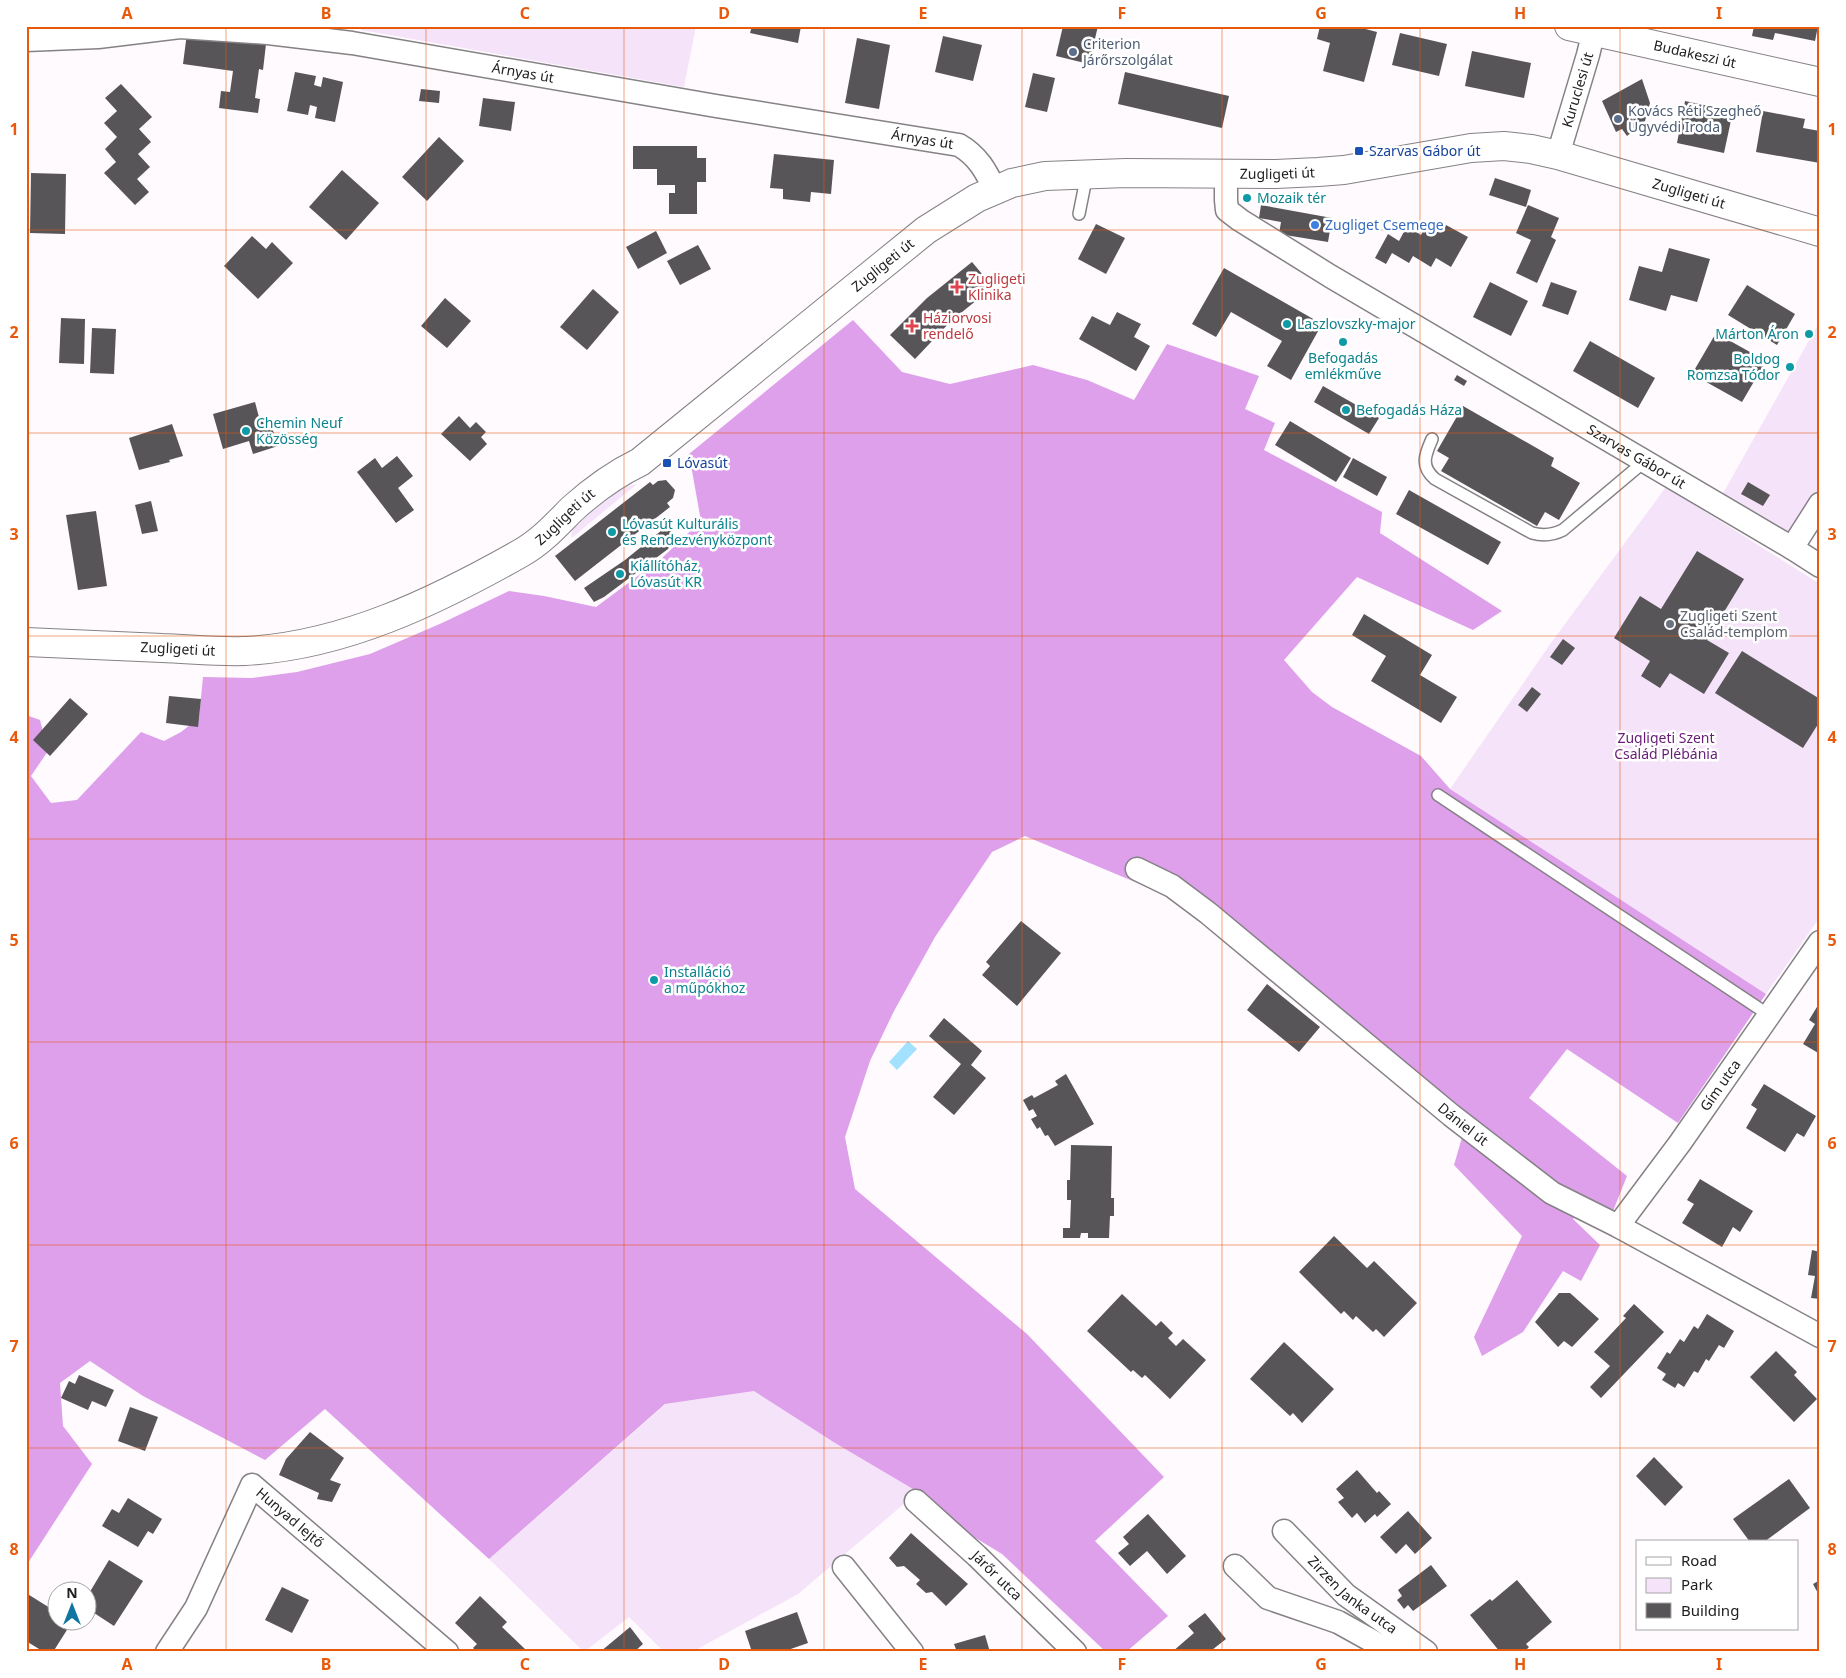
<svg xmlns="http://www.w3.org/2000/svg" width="1846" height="1678" viewBox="0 0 1846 1678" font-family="'Noto Sans',sans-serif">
<rect width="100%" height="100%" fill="#fefafe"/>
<g fill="#f5e3f9">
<polygon points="362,26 696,26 684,87 361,30"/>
<polygon points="1820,321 1820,501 1792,548 1717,504"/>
<polygon points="637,484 574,536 571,538 572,530 578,523 621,488"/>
<polygon points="1666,487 1820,584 1820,917 1766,994 1450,789 1551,643"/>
<polygon points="754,1391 835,1443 918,1492 798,1594 692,1652 664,1652 629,1617 584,1652 489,1559 666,1404"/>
</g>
<polygon fill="#de9feb" points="853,320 902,372 950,384 1033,365 1087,380 1134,400 1167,344 1259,376 1245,409 1275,423 1264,450 1382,512 1380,533 1502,611 1473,630 1357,577 1284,660 1312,692 1332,707 1421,756 1450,789 1766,994 1678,1123 1567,1049 1529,1098 1627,1176 1613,1211 1584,1200 1573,1219 1600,1245 1581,1281 1563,1271 1523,1332 1482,1356 1474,1337 1522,1236 1454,1165 1468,1117 1195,907 1025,836 992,852 935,937 894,1011 870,1061 845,1137 855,1189 1027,1334 1164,1477 1095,1541 1168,1616 1126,1652 1106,1652 1002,1554 936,1514 918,1492 835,1443 754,1391 665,1404 489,1559 325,1409 265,1460 143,1396 90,1361 60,1383 63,1426 92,1464 26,1566 26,715 40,720 48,751 31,776 51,803 77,800 141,732 164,741 181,732 199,718 203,677 252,678 297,672 370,654 442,623 509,591 544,596 596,607 662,558 701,521 689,454"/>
<polygon fill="#a2e2fe" points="908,1041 917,1049 897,1070 889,1062"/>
<g fill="#585558">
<polygon points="752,26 801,26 798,43 750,33"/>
<polygon points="1063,26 1098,26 1089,64 1056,56"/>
<polygon points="1320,26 1354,26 1377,32 1364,82 1323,71 1330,43 1317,39"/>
<polygon points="1754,26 1818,26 1815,41 1775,33 1773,40 1752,36"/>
<polygon points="187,33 266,44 263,70 259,69 255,98 260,99 258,113 219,108 221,91 230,92 233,71 183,64"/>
<polygon points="1400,33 1447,44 1439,76 1392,65"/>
<polygon points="943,36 982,45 973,81 935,72"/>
<polygon points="857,38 890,45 879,109 845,103"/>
<polygon points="1472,51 1531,63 1524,98 1465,86"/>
<polygon points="295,72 316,76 314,85 321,87 323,77 343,82 335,122 315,118 317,107 310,105 308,115 287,111"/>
<polygon points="1125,72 1229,96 1222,128 1118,104"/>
<polygon points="1033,73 1055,78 1047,112 1025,107"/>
<polygon points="1642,79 1650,103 1645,121 1627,136 1622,129 1616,132 1602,101"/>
<polygon points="121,84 152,117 139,129 151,142 138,154 150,167 137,179 149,192 135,205 104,173 116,162 105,149 117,137 104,123 117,111 105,98"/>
<polygon points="421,89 440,91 439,103 419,101"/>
<polygon points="483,98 515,102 511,131 479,126"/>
<polygon points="1685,101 1733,111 1724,153 1677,143"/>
<polygon points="1763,111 1805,119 1803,128 1820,131 1820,163 1756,152"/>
<polygon points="439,137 464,161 427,201 402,177"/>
<polygon points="633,146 697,146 697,158 706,158 706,182 697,182 697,214 669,214 669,193 675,193 675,185 657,185 657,169 633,169"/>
<polygon points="774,154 834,160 831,194 811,192 810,202 783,199 783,189 770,188"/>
<polygon points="342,170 379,203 346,240 309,207"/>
<polygon points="31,173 66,174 65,234 30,233"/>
<polygon points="1495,178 1531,190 1526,207 1489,195"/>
<polygon points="1261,205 1332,218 1328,242 1279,234 1281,222 1259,218"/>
<polygon points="1528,205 1559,218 1551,237 1556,240 1537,283 1516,273 1531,240 1516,233"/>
<polygon points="1428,222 1443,231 1446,225 1468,237 1451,267 1436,258 1431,267 1413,256 1409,263 1392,253 1386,264 1375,258 1388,234 1399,241 1407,226 1421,235"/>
<polygon points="1096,224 1125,238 1106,274 1078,259"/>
<polygon points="656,231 667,253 638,269 626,247"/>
<polygon points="252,236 266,249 272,242 293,263 258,299 224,266"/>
<polygon points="698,245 711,269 680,285 667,261"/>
<polygon points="1669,248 1710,259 1697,302 1671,295 1666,311 1629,300 1639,266 1662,272"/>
<polygon points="972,262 993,287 951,321 915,359 890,335 927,298"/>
<polygon points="1224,268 1322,324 1291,380 1267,366 1282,341 1231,312 1216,337 1192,324"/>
<polygon points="1490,282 1528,301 1511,336 1473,317"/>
<polygon points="1551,282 1577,291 1568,315 1542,306"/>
<polygon points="1747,285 1795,314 1777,345 1728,315"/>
<polygon points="593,289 619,312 587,350 560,327"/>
<polygon points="445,298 471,321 447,348 421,326"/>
<polygon points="1117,312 1141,324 1134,337 1150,346 1136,371 1079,339 1092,316 1110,325"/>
<polygon points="61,318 85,319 84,364 59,363"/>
<polygon points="92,328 116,329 114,374 90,373"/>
<polygon points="1716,333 1766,361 1742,402 1692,374"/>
<polygon points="1590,341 1655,378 1638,408 1573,371"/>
<polygon points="1457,375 1467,381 1464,386 1454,380"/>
<polygon points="1323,386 1379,418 1369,434 1314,402"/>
<polygon points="255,402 260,421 269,418 278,446 253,454 249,441 223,449 213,414"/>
<polygon points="1463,406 1554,458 1551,466 1580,483 1559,520 1545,512 1537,526 1441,471 1449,458 1437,451"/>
<polygon points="459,416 470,428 476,422 486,432 481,437 487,444 470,461 441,434"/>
<polygon points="1290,421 1351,458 1336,482 1275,445"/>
<polygon points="172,424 183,456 169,460 170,462 139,470 129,438"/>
<polygon points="397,456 413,476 398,488 414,510 396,523 357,472 375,458 382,468"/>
<polygon points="1353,458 1387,477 1377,496 1343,477"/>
<polygon points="666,480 675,490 673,498 667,503 670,507 575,581 555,556 650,482 653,485 658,481"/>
<polygon points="1748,482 1770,495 1763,506 1741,494"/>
<polygon points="1409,490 1501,542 1488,565 1396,514"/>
<polygon points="151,501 158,531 142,534 135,505"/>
<polygon points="96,511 107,586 78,590 66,515"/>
<polygon points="667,526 675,536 668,549 604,597 594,602 584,588 625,560"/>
<polygon points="1697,551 1744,579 1707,640 1729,653 1704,694 1670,673 1660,688 1641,676 1650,661 1614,638 1640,596 1661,609"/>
<polygon points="1364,614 1432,655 1420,675 1457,697 1441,723 1371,681 1386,656 1352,635"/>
<polygon points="1563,639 1575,648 1562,665 1550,657"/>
<polygon points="1742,651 1820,699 1820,721 1803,748 1715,693"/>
<polygon points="1532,687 1541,694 1527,712 1518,705"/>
<polygon points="169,696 201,699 198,727 166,723"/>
<polygon points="70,698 88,714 50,756 33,740"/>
<polygon points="1021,921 1061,953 1017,1006 982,975 990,966 986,962"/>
<polygon points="1267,984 1320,1027 1299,1052 1247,1010"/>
<polygon points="1820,1002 1820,1054 1803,1044 1815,1024 1809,1020"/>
<polygon points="944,1018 982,1051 971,1065 986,1078 954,1115 933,1097 961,1064 929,1036"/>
<polygon points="1066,1074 1094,1124 1055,1146 1048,1135 1045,1136 1040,1127 1037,1129 1031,1119 1037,1116 1033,1109 1029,1111 1023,1100 1032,1095 1034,1098 1058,1085 1055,1081"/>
<polygon points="1764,1084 1816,1116 1804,1137 1797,1133 1785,1152 1746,1128 1757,1109 1751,1105"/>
<polygon points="1071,1145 1112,1146 1111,1198 1114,1198 1114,1216 1110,1216 1109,1238 1088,1238 1088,1233 1081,1233 1080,1238 1063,1238 1063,1228 1070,1228 1071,1200 1067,1200 1067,1180 1070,1180"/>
<polygon points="1700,1179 1753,1211 1740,1232 1733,1227 1722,1247 1682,1223 1694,1204 1687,1200"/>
<polygon points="1334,1236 1367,1268 1374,1261 1417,1303 1384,1337 1376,1329 1373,1332 1356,1316 1353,1320 1344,1311 1341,1314 1299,1272"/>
<polygon points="1812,1250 1820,1252 1820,1299 1811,1298 1815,1276 1808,1275"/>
<polygon points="1559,1293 1570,1293 1599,1319 1572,1347 1564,1341 1558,1347 1535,1322"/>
<polygon points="1122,1294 1156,1326 1161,1321 1173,1333 1168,1338 1176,1346 1183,1339 1206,1360 1170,1399 1145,1375 1142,1378 1133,1370 1131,1372 1087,1331"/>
<polygon points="1634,1304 1664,1332 1601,1398 1590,1387 1610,1366 1594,1352 1626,1318 1623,1316"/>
<polygon points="1707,1314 1734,1331 1724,1348 1719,1345 1709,1361 1706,1359 1698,1373 1694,1371 1684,1387 1678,1383 1675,1388 1662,1380 1666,1374 1657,1368 1667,1352 1670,1354 1680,1339 1684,1342 1694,1326 1698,1329"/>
<polygon points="1284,1342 1334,1389 1302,1423 1293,1413 1290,1416 1250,1379"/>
<polygon points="1776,1351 1797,1372 1794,1375 1817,1399 1794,1422 1750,1377"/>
<polygon points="79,1375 114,1390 106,1407 92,1401 88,1410 61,1398 69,1381 75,1384"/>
<polygon points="130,1407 158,1417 145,1451 118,1441"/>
<polygon points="310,1432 344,1458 330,1480 341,1484 332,1502 317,1499 319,1493 279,1475 286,1459"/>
<polygon points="1654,1457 1683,1487 1665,1506 1636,1476"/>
<polygon points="1357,1470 1377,1493 1379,1491 1391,1504 1377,1517 1375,1514 1365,1523 1357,1513 1352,1518 1338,1502 1344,1498 1336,1489"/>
<polygon points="1789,1479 1810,1508 1764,1542 1750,1542 1733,1519"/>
<polygon points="128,1498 162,1519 153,1534 148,1531 138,1547 102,1526 112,1509 119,1513"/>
<polygon points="1408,1511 1432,1538 1415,1554 1406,1544 1396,1554 1380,1537"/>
<polygon points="1148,1514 1186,1556 1167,1574 1147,1551 1130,1566 1118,1553 1129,1544 1123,1537"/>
<polygon points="911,1533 968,1584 946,1606 932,1592 926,1593 916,1584 920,1580 904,1566 897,1567 889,1558"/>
<polygon points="109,1560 143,1581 114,1626 88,1609 88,1595"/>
<polygon points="1431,1565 1447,1586 1413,1611 1408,1605 1404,1609 1397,1600 1402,1596 1398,1590"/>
<polygon points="1517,1580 1552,1622 1526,1644 1529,1647 1524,1652 1500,1652 1470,1615 1490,1599 1492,1601"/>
<polygon points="1820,1580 1820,1597 1813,1584"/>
<polygon points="282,1587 309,1600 292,1633 265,1620"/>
<polygon points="26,1593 58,1613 58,1620 72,1622 53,1652 44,1652 26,1641"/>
<polygon points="480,1596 507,1622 502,1627 525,1649 522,1652 477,1652 473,1648 477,1644 455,1623"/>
<polygon points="797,1612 808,1643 782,1652 752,1652 745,1631"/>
<polygon points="1205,1613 1226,1639 1212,1650 1214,1652 1172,1652 1194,1633 1188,1626"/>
<polygon points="630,1627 643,1644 634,1652 600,1652"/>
<polygon points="985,1635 990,1652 957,1652 954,1644"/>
</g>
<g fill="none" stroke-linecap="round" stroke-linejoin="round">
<g stroke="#858286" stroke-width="14">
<g id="lane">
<polyline points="1079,214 1087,174"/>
<path d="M1432,439c-7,16 -12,27 3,40l97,54c11,3 21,2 31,-3l82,-69"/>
<polyline points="1438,795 1769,1015"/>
</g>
</g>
<g stroke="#858286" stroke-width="25">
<g id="street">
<path id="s1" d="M26,40l72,-3 82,-10 88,6 84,10 364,63 243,39c19,11 27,26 36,45"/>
<path id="s2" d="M1558,155l30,-100 7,-29"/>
<path id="s3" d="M1226,173v27l1,10 13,10 90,56 462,272 28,18"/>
<polyline points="1792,548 1820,504"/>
<path id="s4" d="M1137,869l35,17 36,27 243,202 101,78 66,33 202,110"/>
<path id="s5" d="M1618,1226l62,-83 140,-201"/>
<path id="s6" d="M916,1501l61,55 98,96"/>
<path id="s7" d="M1284,1531l62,64 80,57"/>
<polyline points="1235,1566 1268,1598 1338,1622 1392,1652"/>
<polyline points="844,1567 912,1652"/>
<path id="s8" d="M167,1652l29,-44 56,-123 195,167"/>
</g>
</g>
<g stroke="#858286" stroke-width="30">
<g id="secondary">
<path id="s9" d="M1569,26l251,56"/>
<path id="s10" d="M26,642c46,2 91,4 136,6 28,1 56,4 83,3 99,-5 191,-50 276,-98 20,-11 35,-28 51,-44 21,-19 43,-35 68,-47l286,-232 51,-32 35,-15 33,-7 81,-3 150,1 42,-2 26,-2 127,-22 33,-2 27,3 27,6 262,77"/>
</g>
</g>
<use href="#lane" stroke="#fff" stroke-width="11"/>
<use href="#street" stroke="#fff" stroke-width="22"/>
<use href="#secondary" stroke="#fff" stroke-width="28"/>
</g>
<path fill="none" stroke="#e8590c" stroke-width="1" stroke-opacity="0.55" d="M226,26v1626M426,26v1626M624,26v1626M824,26v1626M1022,26v1626M1222,26v1626M1420,26v1626M1620,26v1626M26,230h1794M26,433h1794M26,636h1794M26,839h1794M26,1042h1794M26,1245h1794M26,1448h1794"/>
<g fill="#5c6f8a" stroke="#fff" stroke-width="2">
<circle cx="1073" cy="52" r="5"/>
<circle cx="1618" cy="119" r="5"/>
</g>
<g fill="#1a4fb4" stroke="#fff" stroke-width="2">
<rect x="1354" y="146" width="10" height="10" rx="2.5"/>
<rect x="662" y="458" width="10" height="10" rx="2.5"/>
</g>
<g fill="#0f9aa8" stroke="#fff" stroke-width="2">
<circle cx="1247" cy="198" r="5"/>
<circle cx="1287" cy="324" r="5"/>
<circle cx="1809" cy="334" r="5"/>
<circle cx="1343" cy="342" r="5"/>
<circle cx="1790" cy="367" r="5"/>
<circle cx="1346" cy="410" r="5"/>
<circle cx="246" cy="431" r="5"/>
<circle cx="612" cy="532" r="5"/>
<circle cx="620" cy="574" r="5"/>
<circle cx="654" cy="980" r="5"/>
</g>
<circle fill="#3f7fe0" stroke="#fff" stroke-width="2" cx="1315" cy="225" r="5"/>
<g fill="#e0444e" stroke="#fff" stroke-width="2">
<path d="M954.5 279.5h5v5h5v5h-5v5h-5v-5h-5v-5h5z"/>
<path d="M909.5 318.5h5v5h5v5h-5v5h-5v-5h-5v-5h5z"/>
</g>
<circle fill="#6b7280" stroke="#fff" stroke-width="2" cx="1670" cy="624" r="5"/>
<g text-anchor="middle" stroke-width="5" stroke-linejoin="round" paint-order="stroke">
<g font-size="14" fill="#4e5e75" stroke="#fff" text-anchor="start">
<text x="1083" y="49">Criterion<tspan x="1083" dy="16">Járőrszolgálat</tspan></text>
<text x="1628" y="116">Kovács Réti Szegheő<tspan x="1628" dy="16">Ügyvédi Iroda</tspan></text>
</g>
<g font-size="14" fill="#222022" stroke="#fff">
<text dy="5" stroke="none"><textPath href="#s9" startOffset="129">Budakeszi út</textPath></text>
<text dy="5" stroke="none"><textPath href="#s1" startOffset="501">Árnyas út</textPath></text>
<text dy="5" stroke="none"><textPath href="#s2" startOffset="68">Kuruclesi út</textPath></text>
<text dy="5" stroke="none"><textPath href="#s1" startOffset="906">Árnyas út</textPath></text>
<text dy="5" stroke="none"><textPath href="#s10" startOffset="1398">Zugligeti út</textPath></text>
<text dy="5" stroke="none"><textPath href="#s10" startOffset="1818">Zugligeti út</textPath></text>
<text dy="5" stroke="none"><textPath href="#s10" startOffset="978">Zugligeti út</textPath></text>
<text dy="5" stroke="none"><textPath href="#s3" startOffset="515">Szarvas Gábor út</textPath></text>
<text dy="5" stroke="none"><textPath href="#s10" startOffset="572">Zugligeti út</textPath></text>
<text dy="5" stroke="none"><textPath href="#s10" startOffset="152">Zugligeti út</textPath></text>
<text dy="5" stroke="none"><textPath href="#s5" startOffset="174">Gím utca</textPath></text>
<text dy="5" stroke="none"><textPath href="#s4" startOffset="415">Dániel út</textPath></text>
<text dy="5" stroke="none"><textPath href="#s8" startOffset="238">Hunyad lejtő</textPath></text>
<text dy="5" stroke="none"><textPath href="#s6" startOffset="110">Járőr utca</textPath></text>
<text dy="5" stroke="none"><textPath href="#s7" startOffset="94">Zirzen Janka utca</textPath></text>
</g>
<g font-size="14" fill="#164399" stroke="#fff" text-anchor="start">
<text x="1369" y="156">Szarvas Gábor út</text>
<text x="677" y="468">Lóvasút</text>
</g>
<g font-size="14" fill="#0d838f" stroke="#fff" text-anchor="start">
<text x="1257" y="203">Mozaik tér</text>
<text x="1297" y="329">Laszlovszky-major</text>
<text x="1799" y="339" text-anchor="end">Márton Áron</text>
<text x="1343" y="363" text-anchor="middle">Befogadás<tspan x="1343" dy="16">emlékműve</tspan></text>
<text x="1780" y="364" text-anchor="end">Boldog<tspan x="1780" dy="16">Romzsa Tódor</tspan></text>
<text x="1356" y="415">Befogadás Háza</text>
<text x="256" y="428">Chemin Neuf<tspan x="256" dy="16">Közösség</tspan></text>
<text x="622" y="529">Lóvasút Kulturális<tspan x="622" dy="16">és Rendezvényközpont</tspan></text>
<text x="630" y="571">Kiállítóház,<tspan x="630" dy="16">Lóvasút KR</tspan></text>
<text x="664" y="977">Installáció<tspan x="664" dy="16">a műpókhoz</tspan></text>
</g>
<g font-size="14" fill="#366cbe" stroke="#fff" text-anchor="start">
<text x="1325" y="230">Zugliget Csemege</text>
</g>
<g font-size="14" fill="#be3a42" stroke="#fff" text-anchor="start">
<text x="968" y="284">Zugligeti<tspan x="968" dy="16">Klinika</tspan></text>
<text x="923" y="323">Háziorvosi<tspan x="923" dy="16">rendelő</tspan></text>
</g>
<g font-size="14" fill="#5b616d" stroke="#fff" text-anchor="start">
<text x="1680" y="621">Zugligeti Szent<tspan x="1680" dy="16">Család-templom</tspan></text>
</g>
<g font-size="14" fill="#671c76" stroke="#fff">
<text x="1666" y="743">Zugligeti Szent<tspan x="1666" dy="16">Család Plébánia</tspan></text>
</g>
</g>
<rect width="1846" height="1678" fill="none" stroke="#ffffff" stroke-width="55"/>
<rect x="1636" y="1540" width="162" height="90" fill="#ffffff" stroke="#a7a6a7"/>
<rect x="1646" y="1557" width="25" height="8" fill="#ffffff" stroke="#a7a6a7"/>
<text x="1681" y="1566" font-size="15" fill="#222022">Road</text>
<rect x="1646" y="1578" width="25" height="15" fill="#f5e3f9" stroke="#a7a6a7"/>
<text x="1681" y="1590" font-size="15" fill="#222022">Park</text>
<rect x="1646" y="1603" width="25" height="15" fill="#585558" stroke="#a7a6a7"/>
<text x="1681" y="1616" font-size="15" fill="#222022">Building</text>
<g transform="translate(72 1606)"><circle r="24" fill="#ffffff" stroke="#a7a6a7"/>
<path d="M0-4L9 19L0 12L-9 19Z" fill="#1076a1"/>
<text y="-8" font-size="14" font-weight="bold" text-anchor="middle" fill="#222022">N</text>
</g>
<rect x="28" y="28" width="1790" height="1622" fill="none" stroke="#e8590c" stroke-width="2"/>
<g font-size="16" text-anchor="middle" font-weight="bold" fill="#e8590c">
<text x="127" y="19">A</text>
<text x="326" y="19">B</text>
<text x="525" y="19">C</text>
<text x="724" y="19">D</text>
<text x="923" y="19">E</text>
<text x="1122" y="19">F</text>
<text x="1321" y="19">G</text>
<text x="1520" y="19">H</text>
<text x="1719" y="19">I</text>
<text x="14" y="135">1</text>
<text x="1832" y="135">1</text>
<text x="14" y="338">2</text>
<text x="1832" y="338">2</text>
<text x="14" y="540">3</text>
<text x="1832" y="540">3</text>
<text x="14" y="743">4</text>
<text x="1832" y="743">4</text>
<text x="14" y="946">5</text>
<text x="1832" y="946">5</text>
<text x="14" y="1149">6</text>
<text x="1832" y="1149">6</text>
<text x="14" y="1352">7</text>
<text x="1832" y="1352">7</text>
<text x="14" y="1555">8</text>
<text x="1832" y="1555">8</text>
<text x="127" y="1670">A</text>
<text x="326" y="1670">B</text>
<text x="525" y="1670">C</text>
<text x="724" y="1670">D</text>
<text x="923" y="1670">E</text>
<text x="1122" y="1670">F</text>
<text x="1321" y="1670">G</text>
<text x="1520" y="1670">H</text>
<text x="1719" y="1670">I</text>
</g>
</svg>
